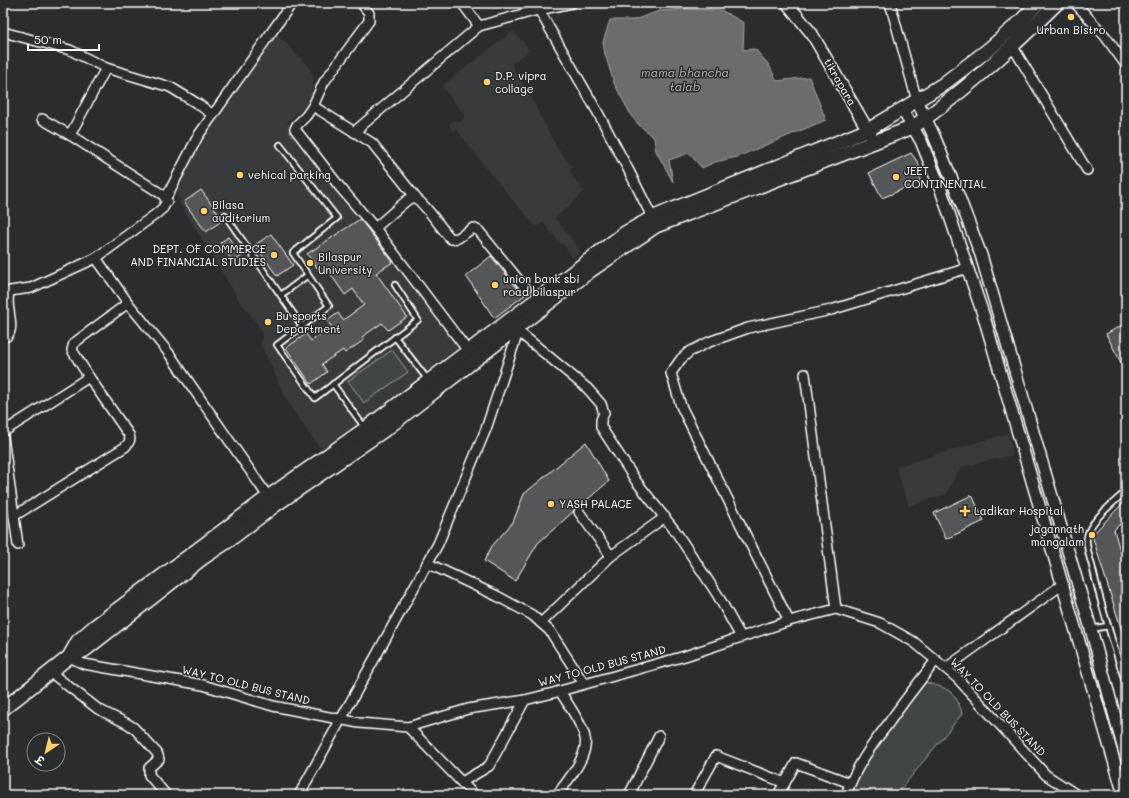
<svg xmlns="http://www.w3.org/2000/svg" width="1129" height="798" viewBox="0 0 1129 798" font-family="Mali,'Playpen Sans Deva',sans-serif">
<rect width="100%" height="100%" fill="#2a2d2e"/>
<filter id="ink" filterUnits="userSpaceOnUse"><feTurbulence type="fractalNoise" baseFrequency=".025" numOctaves="2"/><feDisplacementMap in="SourceGraphic" scale="8" xChannelSelector="R" yChannelSelector="G"/><feConvolveMatrix kernelMatrix="1 2 1 2 8 2 1 2 1" color-interpolation-filters="sRGB"/></filter>
<g filter="url(#ink)">
<g fill="#373a3b">
<polygon points="272,29 308,66 314,77 310,102 287,122 463,344 413,382 414,385 321,450 289,405 268,359 260,344 263,337 261,329 239,300 180,204 177,183 202,121 234,75"/>
<polygon points="513,31 530,50 512,63 516,75 519,75 556,146 567,161 573,167 570,171 574,179 585,191 555,218 581,251 572,258 565,246 559,242 543,222 536,227 489,172 456,129 453,131 449,127 450,123 456,120 460,122 465,116 442,86"/>
<polygon points="1008,433 1013,455 961,467 946,494 909,506 896,467"/>
</g>
<g fill="#414445" stroke="#a0a2a2">
<polygon points="392,350 408,372 364,403 348,381"/>
<path d="M924,682c22,6 32,7 38,32l-66,81 -46,-1 15,-36z"/>
</g>
<polygon fill="#6a6c6d" stroke="#a6a7a7" points="683,9 721,10 744,23 743,50 755,49 769,65 777,81 809,77 826,120 737,157 715,162 702,168 689,153 669,160 673,182 656,151 654,138 638,124 632,117 614,83 605,54 603,42 610,20 634,20 659,11"/>
<g fill="#555758" stroke="#fff">
<polygon points="911,153 919,164 920,182 882,198 869,173"/>
<polygon points="201,190 223,220 206,232 184,202"/>
<polygon points="360,219 393,262 376,273 407,317 388,330 382,323 362,337 364,340 345,353 343,350 322,364 327,372 311,384 286,348 306,334 311,341 332,327 327,321 338,313 343,320 364,305 353,289 345,295 327,269 321,273 307,254"/>
<polygon points="271,234 293,265 277,276 255,245"/>
<polygon points="228,237 242,256 233,262 220,243"/>
<polygon points="491,256 521,293 525,295 494,318 466,276"/>
<polygon points="1126,323 1126,372 1106,334"/>
<polygon points="586,442 609,481 580,506 575,507 573,512 538,543 515,581 484,561 492,546 513,522 524,494"/>
<polygon points="972,495 984,521 946,539 934,513"/>
<polygon points="1126,500 1126,518 1114,530 1126,571 1126,637 1124,638 1092,535"/>
</g>
<g fill="none" stroke-linecap="round" stroke-linejoin="round">
<g stroke="#fff" stroke-width="8">
<g id="service">
<polyline points="280,145 337,218 293,253 329,306 277,345 315,398 418,320 395,285"/>
<polyline points="225,215 302,326"/>
<polyline points="281,295 308,275"/>
<polyline points="395,337 428,380"/>
<polyline points="333,384 365,428"/>
<path d="M1126,491c-11,11 -37,30 -39,46 -2,10 4,23 6,33 9,39 21,77 33,115"/>
<polyline points="1091,629 1108,626"/>
</g>
</g>
<g stroke="#fff" stroke-width="12">
<g id="minor">
<polyline points="361,3 369,13 369,21 324,82 313,106 306,116 297,125 295,129 339,186 375,228 468,351"/>
<polyline points="462,3 479,26 538,10 572,3"/>
<polyline points="535,3 597,111 629,171 655,223"/>
<polyline points="890,3 917,101"/>
<polyline points="1075,3 1105,36 1126,65"/>
<polyline points="3,32 70,50 106,68 170,87 198,104 213,115"/>
<polyline points="1013,47 1087,170"/>
<polyline points="313,106 372,143 416,198"/>
<polyline points="354,132 479,26"/>
<polyline points="70,135 106,68"/>
<polyline points="166,198 198,136 292,3"/>
<path d="M375,228l31,-27c3,-2 6,-4 9,-3 8,3 28,33 36,41l7,-1 15,-10 6,3 47,58"/>
<polyline points="96,258 128,303 168,352 271,501"/>
<polyline points="519,332 588,389 601,404 604,413 601,420 601,427 636,481 676,532 717,594 741,637"/>
<path d="M3,337l4,-1c10,-9 -4,-33 3,-45l21,-3 65,-30 60,-44 7,-6 4,-7 -4,-6 -93,-60 -28,-16"/>
<polyline points="805,374 836,609"/>
<polyline points="3,432 89,377"/>
<polyline points="3,437 18,545"/>
<polyline points="579,512 611,556"/>
<path d="M14,516l111,-69c4,-4 6,-7 4,-12l-40,-58 -17,-27 2,-7 54,-40"/>
<polyline points="427,563 497,596 532,615 550,631 584,684"/>
<polyline points="789,621 681,406 671,373 681,359 689,352 709,342 748,328 831,310 968,268"/>
<polyline points="541,623 611,556 665,517"/>
<polyline points="69,657 84,664 203,685 273,706 359,723 408,727 468,709 525,700 553,693 685,656 789,621 836,609 880,623 914,642 957,678 1046,775 1077,795"/>
<polyline points="946,668 1063,584"/>
<polyline points="50,672 98,709 128,724 134,728 157,753 159,759 149,768 149,775 166,795"/>
<polyline points="408,727 474,795"/>
<polyline points="462,782 489,766 525,700"/>
<polyline points="299,795 438,544 486,429 520,326"/>
<path d="M557,795c10,-14 32,-39 28,-57 -2,-13 -18,-35 -25,-47"/>
<polyline points="629,795 659,736"/>
<polyline points="694,795 716,756 785,783"/>
<polyline points="778,795 796,763 850,783"/>
<path d="M846,795c9,-27 25,-49 42,-71 15,-22 32,-43 48,-64"/>
</g>
</g>
<g stroke="#fff" stroke-width="14">
<g id="tertiary">
<polyline points="787,3 812,34 872,137"/>
<polyline points="917,101 934,136 955,187 981,255 1091,629 1126,757"/>
<polyline points="902,109 921,141 941,190 984,317 1124,795"/>
</g>
</g>
<g stroke="#fff" stroke-width="16">
<g id="secondary">
<polyline points="69,657 78,641 94,627 268,497 365,429 625,233 652,218 666,212 868,130 942,85 989,49 1020,22 1038,3"/>
<path d="M3,709l66,-52 16,-7 119,-93 24,-16 46,-35 112,-77 204,-158 66,-45 257,-99c52,-36 99,-79 144,-124"/>
</g>
</g>
<use href="#service" stroke="#2a2d2e" stroke-width="4.5"/>
<use href="#minor" stroke="#2a2d2e" stroke-width="9"/>
<use href="#tertiary" stroke="#2a2d2e" stroke-width="11"/>
<use href="#secondary" stroke="#2a2d2e" stroke-width="13"/>
</g>
</g>
<g fill="#ffd166" stroke="#2a2d2e" stroke-width="1.5">
<circle cx="1071" cy="17" r="4"/>
<circle cx="487" cy="82" r="4"/>
<circle cx="240" cy="175" r="4"/>
<circle cx="896" cy="177" r="4"/>
<circle cx="204" cy="211" r="4"/>
<circle cx="274" cy="255" r="4"/>
<circle cx="310" cy="263" r="4"/>
<circle cx="495" cy="285" r="4"/>
<circle cx="268" cy="322" r="4"/>
<circle cx="551" cy="504" r="4"/>
<path d="M963 505h4v4h4v4h-4v4h-4v-4h-4v-4h4z"/>
<circle cx="1092" cy="535" r="4"/>
</g>
<g text-anchor="middle" stroke-width="3" stroke-linejoin="round" paint-order="stroke">
<g font-size="11" fill="#fff" stroke="#2a2d2e" text-anchor="start">
<text x="1071" y="34" text-anchor="middle">Urban Bistro</text>
<text x="495" y="80">D.P. vipra<tspan x="495" dy="13">collage</tspan></text>
<text x="904" y="175">JEET<tspan x="904" dy="13">CONTINENTIAL</tspan></text>
<text x="248" y="179">vehical parking</text>
<text x="212" y="209">Bilasa<tspan x="212" dy="13">auditorium</tspan></text>
<text x="266" y="253" text-anchor="end">DEPT. OF COMMERCE<tspan x="266" dy="13">AND FINANCIAL STUDIES</tspan></text>
<text x="318" y="261">Bilaspur<tspan x="318" dy="13">University</tspan></text>
<text x="503" y="283">union bank sbi<tspan x="503" dy="13">road bilaspur</tspan></text>
<text x="276" y="320">Bu sports<tspan x="276" dy="13">Department</tspan></text>
<text x="559" y="508">YASH PALACE</text>
<text x="974" y="515">Ladikar Hospital</text>
<text x="1084" y="533" text-anchor="end">jagannath<tspan x="1084" dy="13">mangalam</tspan></text>
</g>
<g font-size="11" fill="#fff" stroke="#2a2d2e">
<text transform="translate(840 82) rotate(60)" y="4">tikrapara</text>
<text transform="translate(602 666) rotate(-15)" y="4">WAY TO OLD BUS STAND</text>
<text transform="translate(246 685) rotate(14)" y="4">WAY TO OLD BUS STAND</text>
<text transform="translate(998 707) rotate(46)" y="4">WAY TO OLD BUS STAND</text>
</g>
<g font-size="12" font-style="italic" fill="#b4b6b6" stroke="#2a2d2e">
<text x="685" y="77">mama bhancha<tspan x="685" dy="14">talab</tspan></text>
</g>
</g>
<rect width="1129" height="798" fill="none" stroke="#2a2d2e" stroke-width="16"/>
<rect x="8" y="8" width="1113" height="782" fill="none" stroke="#fff" stroke-width="1.5" filter="url(#ink)"/>
<g transform="translate(46 752) rotate(215)"><circle r="19" fill="#2a2d2e" stroke="#7f8182"/>
<path d="M0-3L7 15L0 10L-7 15Z" fill="#ffd166"/>
<text y="-6" font-size="11" font-weight="bold" text-anchor="middle" fill="#ffffff">उ</text>
</g>
<path d="M28 44v6h71v-6" fill="none" stroke="#ffffff" stroke-width="2"/>
<text x="34" y="44" font-size="12" fill="#ffffff" stroke="#2a2d2e" stroke-width="3" paint-order="stroke">50 m</text>
</svg>
